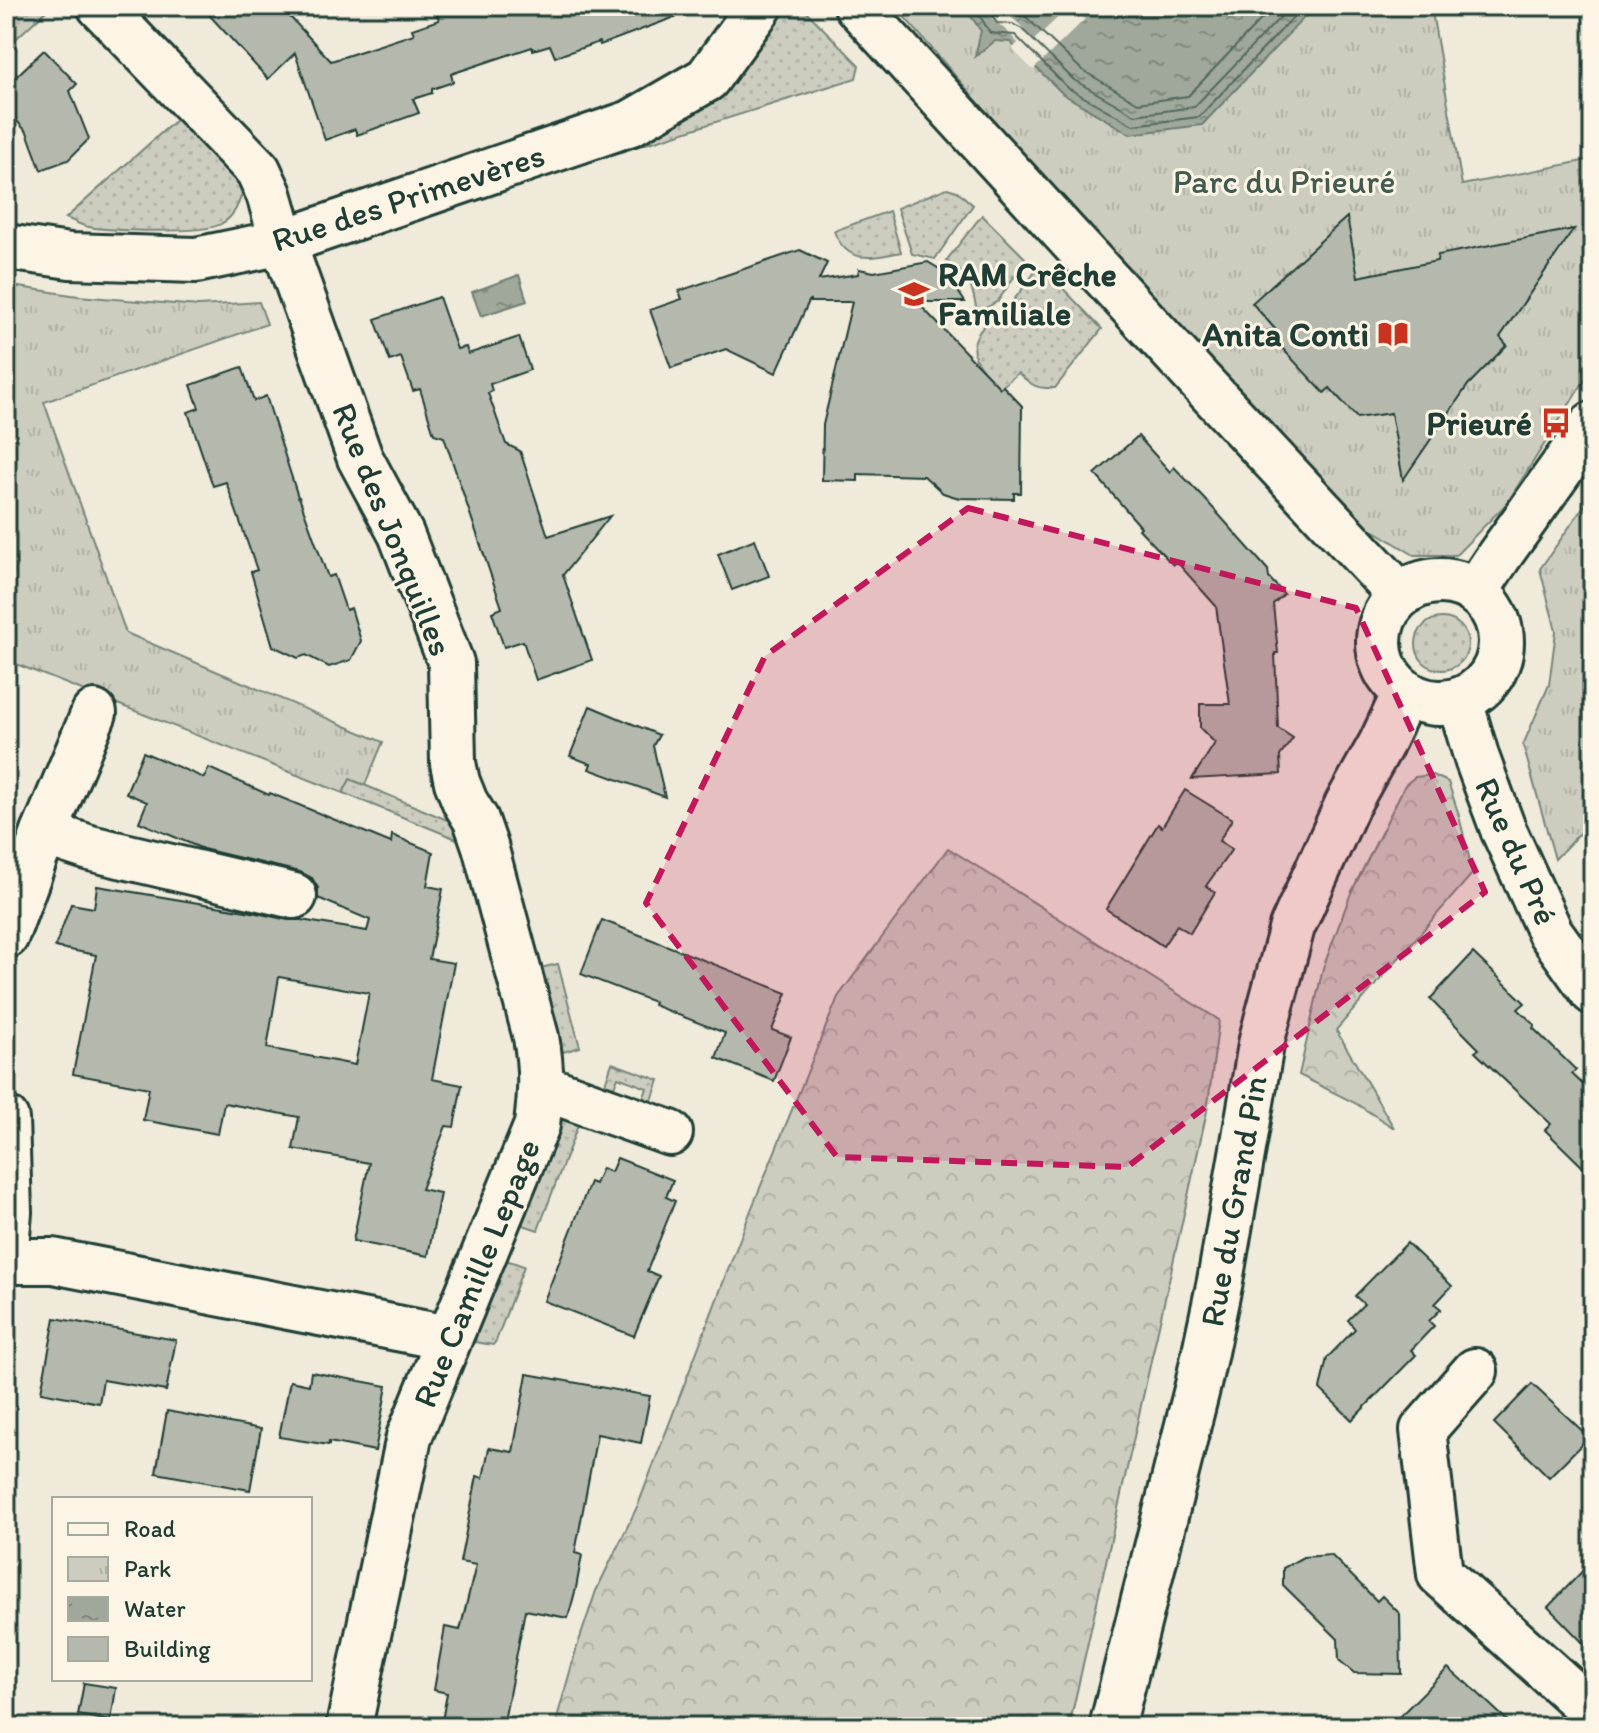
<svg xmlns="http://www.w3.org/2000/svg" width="1599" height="1733" viewBox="0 0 1599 1733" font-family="Itim,sans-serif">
<defs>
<pattern id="grass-dots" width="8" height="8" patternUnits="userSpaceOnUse" patternTransform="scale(2)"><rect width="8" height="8" fill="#cccdbf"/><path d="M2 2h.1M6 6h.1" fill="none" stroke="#afb1a5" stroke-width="1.8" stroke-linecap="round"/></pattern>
<pattern id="forest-crowns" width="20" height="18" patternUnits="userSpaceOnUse" patternTransform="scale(2)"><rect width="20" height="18" fill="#cccdbf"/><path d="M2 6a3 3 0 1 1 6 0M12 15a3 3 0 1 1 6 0" fill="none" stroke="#afb1a5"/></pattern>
<pattern id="park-tufts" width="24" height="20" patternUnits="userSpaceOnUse" patternTransform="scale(2)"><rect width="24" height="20" fill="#cccdbf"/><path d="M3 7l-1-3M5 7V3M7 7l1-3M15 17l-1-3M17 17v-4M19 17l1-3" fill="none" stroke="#afb1a5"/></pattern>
<pattern id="water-ripples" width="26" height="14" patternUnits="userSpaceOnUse" patternTransform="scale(2)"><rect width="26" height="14" fill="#9fa89a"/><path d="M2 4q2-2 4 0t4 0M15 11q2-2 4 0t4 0" fill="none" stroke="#818a7e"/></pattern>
</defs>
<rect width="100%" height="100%" fill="#efeada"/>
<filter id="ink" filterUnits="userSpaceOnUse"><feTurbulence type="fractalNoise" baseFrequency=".0125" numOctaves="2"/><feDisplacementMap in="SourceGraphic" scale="16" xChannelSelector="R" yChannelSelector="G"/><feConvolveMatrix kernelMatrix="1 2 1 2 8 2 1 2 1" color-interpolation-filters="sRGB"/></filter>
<g filter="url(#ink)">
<g fill="url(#grass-dots)" stroke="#76857a" stroke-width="2">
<polygon points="6,6 45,6 48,9 6,48"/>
<polygon points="785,6 801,6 859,65 856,78 614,154 610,143 699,110 717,97"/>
<path d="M178,118l66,70c-5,15 -9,28 -23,36 -17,10 -109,7 -132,3 -8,-1 -15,-6 -23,-9z"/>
<polygon points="947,188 957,191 973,205 935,259 912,254 897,208"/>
<path d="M889,211l12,41c-30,6 -54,13 -67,-21z"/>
<path d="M982,215l44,44 -28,42 -21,12c-4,-26 -7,-38 -31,-52z"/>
<path d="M1035,272l16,4 51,53 -47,59c-20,1 -23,-3 -37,-15l-18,15c-19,-20 -41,-37 -14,-64 5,-4 11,-8 16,-12 13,-11 23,-27 33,-40z"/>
<circle cx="1442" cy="644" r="26"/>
<polygon points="350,779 464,827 469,844 343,793"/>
<polygon points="558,964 580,1047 563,1052 540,968"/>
<polygon points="612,1063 659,1080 651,1103 643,1100 647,1088 618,1077 614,1087 605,1084"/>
<polygon points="561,1119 578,1125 538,1230 520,1224"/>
<polygon points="506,1260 524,1266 496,1341 493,1345 474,1342"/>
</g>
<g fill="url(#forest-crowns)" stroke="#76857a" stroke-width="2">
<polygon points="1433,775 1448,782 1458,812 1473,873 1336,1030 1394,1128 1355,1103 1299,1075 1323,968 1351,893 1405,785 1415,777"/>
<polygon points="948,848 1219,1020 1207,1111 1069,1727 556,1727 559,1711 576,1650 596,1591 638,1505 751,1210 838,997"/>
</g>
<g fill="url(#park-tufts)" stroke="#76857a" stroke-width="2">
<polygon points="895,6 1431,6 1462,185 1593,159 1593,367 1507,503 1456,555 1414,555 1365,525 1061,198"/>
<polygon points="6,285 78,296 199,306 259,302 267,324 44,402 126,633 383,742 365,785 350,779 343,793 6,660"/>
<polygon points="1593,493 1593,819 1555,859 1523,745 1549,685 1556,631 1540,569"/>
</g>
<g fill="url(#water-ripples)" stroke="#6c7d71" stroke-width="2">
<polygon points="964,6 1315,6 1202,125 1130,134 1063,94 1010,42 995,41 975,57 981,31"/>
<polygon points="519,275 527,301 481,316 472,292"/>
</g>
<polygon fill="#efeada" points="977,6 998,6 1019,24 1034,40 1070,6 1085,19 1033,70 1012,49 1018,43 1008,32"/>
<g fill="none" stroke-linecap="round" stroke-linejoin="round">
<g stroke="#52685d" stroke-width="2">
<polyline points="974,6 990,33 1015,35 1068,88 1133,125 1199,117 1304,6"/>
<polyline points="986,6 997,23 1013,24 1022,29 1074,80 1135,115 1194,107 1291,6"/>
<polyline points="1000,6 1005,11 1019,13 1027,18 1082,70 1138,103 1188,96 1274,6"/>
</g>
</g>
<g fill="#b5b9ad" stroke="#1f3d34" stroke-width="2" fill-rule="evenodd">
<polygon points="201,6 280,6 331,61 414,34 412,29 439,20 434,6 693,6 694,10 600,45 599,42 555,57 550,45 533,50 532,47 451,74 453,82 432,89 432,93 413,99 419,113 357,135 355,129 325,140 295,53 268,79"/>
<polygon points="44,50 77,84 70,91 89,139 68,160 41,170 27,132 6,109 6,86"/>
<polygon points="1347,217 1358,277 1437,261 1438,255 1574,229 1500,337 1507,345 1468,385 1403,480 1391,413 1357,418 1330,388 1324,393 1266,331 1275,329 1252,303"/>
<polygon points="800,250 827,263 819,280 858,274 859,269 874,272 928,262 946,273 965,302 917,302 1000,388 1003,386 1022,406 1021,493 1014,493 1014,499 959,498 943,493 924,476 858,474 858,481 822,480 823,425 852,302 810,302 810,299 776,373 726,349 671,368 650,310 682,299 679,291"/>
<polygon points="439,297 457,349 466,347 468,354 519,337 530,370 490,384 492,391 488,393 506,444 520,451 548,536 610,516 563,575 592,660 536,680 523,641 504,647 492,612 502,608 444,437 434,434 420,389 413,391 401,357 390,361 375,319"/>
<polygon points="242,367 254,401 266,396 298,497 299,497 328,577 334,575 346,610 351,608 361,641 351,660 329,667 306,655 298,658 273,646 251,572 257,570 226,482 213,486 188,412 199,408 191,385"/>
<polygon points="1138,436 1170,472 1174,467 1204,498 1268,570 1269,578 1284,594 1273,604 1278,653 1275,653 1278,728 1293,738 1280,756 1281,774 1192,779 1215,743 1200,728 1200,704 1230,704 1216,606 1177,562 1173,565 1139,529 1141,527 1095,474"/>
<polygon points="755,539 769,576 732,590 718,554"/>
<polygon points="590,706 659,735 653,746 665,797 589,769 591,764 570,756"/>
<path d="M143,752l61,26 5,-10 60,27 1,-2 121,50 1,-8 41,17 -6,34 16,3 -14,70 25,4 -22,116 30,6 -8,42 -8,-1 -25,63 19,4 -12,63 -75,-15 16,-78 -76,-14 6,-32 -75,-14 -6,31 -75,-14 6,-32 -76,-14 23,-119 -41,-8 16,-43 23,4 3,-22 155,26 36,8h13l66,11 3,-11 -52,-22v-10l-6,-10 -12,-6 -97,-23 -64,-27 8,-20 -21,-9zM279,977l90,16 -14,72 -88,-17z"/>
<polygon points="1185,790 1232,819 1219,841 1232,849 1206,886 1215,892 1190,933 1177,925 1163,946 1106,909 1158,824 1162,827"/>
<polygon points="602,920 787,993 772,1030 791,1037 774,1081 716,1058 725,1033 653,1005 654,1002 581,974"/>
<polygon points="1473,953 1525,1003 1518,1009 1535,1025 1533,1028 1576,1070 1572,1074 1593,1094 1593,1177 1545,1130 1551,1124 1475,1052 1479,1049 1430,999"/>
<polygon points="617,1158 673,1180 666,1197 675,1201 647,1271 659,1276 634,1336 544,1301 590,1182 595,1184 602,1168 611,1172"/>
<polygon points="1407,1243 1452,1286 1435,1304 1441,1309 1429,1321 1434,1326 1411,1350 1416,1355 1352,1420 1320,1389 1327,1358 1355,1329 1348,1320 1364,1304 1355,1296"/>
<polygon points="55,1318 176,1340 166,1391 103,1380 99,1403 41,1392"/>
<polygon points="311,1372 387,1386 375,1451 329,1442 329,1445 279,1437 290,1381 309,1385"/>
<polygon points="527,1374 650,1396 641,1443 597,1434 575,1553 582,1555 576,1588 568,1618 525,1610 503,1727 441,1727 447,1693 434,1690 445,1627 460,1630 476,1565 460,1562 477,1476 483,1478 489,1448 513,1452"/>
<polygon points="1532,1384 1589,1437 1549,1477 1494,1423"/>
<polygon points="167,1411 261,1429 250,1490 156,1473"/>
<polygon points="1331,1555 1377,1601 1382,1596 1400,1614 1401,1674 1354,1673 1339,1660 1338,1639 1283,1585 1283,1568 1303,1557"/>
<polygon points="1593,1560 1593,1653 1548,1607"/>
<polygon points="1448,1668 1465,1683 1466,1682 1514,1727 1389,1727"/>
<polygon points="84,1683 116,1688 111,1721 78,1715"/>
</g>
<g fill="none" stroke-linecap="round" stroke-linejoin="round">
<g stroke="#1f3d34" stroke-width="50">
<g id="minor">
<path d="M100,6l158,164 11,24 14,48 77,216 41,76 50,129 2,100 4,19 8,20 11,18 9,26 51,191c6,33 5,55 1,88l-128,312 -60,290"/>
<polyline points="857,6 1199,380 1400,595"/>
<polyline points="6,247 70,256 196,260 283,242 631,123 707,79 760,6"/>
<circle cx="1440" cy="642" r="61"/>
<polyline points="1475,592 1499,556 1593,424"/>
<polyline points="1460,701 1477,759 1503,829 1550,932 1593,992"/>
<polyline points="44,833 90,848 294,896"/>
<polyline points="6,936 44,833 94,713"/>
<polyline points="542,1087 670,1133"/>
<polyline points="6,1119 9,1212 6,1247"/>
<polyline points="6,1261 53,1261 448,1338"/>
<polyline points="1475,1371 1423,1430 1440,1574 1593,1712"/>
<polyline points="1112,1727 1198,1385 1220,1281 1262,1039 1292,927 1347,805 1381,744 1405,693"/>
</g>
</g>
<use href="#minor" stroke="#fcf5e5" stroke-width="44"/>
</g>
</g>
<path fill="#c2185b" fill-opacity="0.2" stroke="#c2185b" stroke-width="6" stroke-dasharray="16 10" stroke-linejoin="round" d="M968,508l388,100 129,284 -358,275 -290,-10 -191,-254 119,-247z"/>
<defs>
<g id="school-bare" transform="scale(2.4)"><path d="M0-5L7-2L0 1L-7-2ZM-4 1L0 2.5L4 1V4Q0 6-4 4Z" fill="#c8321e" stroke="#fcf5e5" stroke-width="2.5" paint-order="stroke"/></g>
<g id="library-bare" transform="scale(2.4)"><path d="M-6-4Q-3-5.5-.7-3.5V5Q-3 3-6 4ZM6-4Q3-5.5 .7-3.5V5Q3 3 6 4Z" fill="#c8321e" stroke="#fcf5e5" stroke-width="2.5" paint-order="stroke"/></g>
<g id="bus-bare" transform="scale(2.4)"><path d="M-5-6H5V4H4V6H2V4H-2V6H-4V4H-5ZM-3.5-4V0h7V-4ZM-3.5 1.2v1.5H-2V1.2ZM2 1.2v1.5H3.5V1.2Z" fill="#c8321e" stroke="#fcf5e5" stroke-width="2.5" paint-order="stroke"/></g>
</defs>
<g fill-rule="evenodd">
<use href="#school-bare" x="914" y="294"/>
<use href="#library-bare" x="1393" y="334"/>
<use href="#bus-bare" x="1556" y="423"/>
</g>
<g text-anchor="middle" stroke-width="6" stroke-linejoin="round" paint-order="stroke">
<g font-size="34" fill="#425a50" stroke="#fcf5e5">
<text x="1284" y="193">Parc du Prieuré</text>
</g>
<g font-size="34" fill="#1f3d34" stroke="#fcf5e5">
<text transform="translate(408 197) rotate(-18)" y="12">Rue des Primevères</text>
<text transform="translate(393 529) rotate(68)" y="12">Rue des Jonquilles</text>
<text transform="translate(1517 851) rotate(66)" y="12">Rue du Pré</text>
<text transform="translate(1233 1201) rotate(-80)" y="12">Rue du Grand Pin</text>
<text transform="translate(476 1273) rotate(-68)" y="12">Rue Camille Lepage</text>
</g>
<g font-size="34" font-weight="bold" fill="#1f3d34" stroke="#fcf5e5" text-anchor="end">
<text x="938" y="286" text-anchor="start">RAM Crêche<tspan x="938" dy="39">Familiale</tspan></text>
<text x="1369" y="346">Anita Conti</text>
<text x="1532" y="435">Prieuré</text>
</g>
</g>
<rect width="1599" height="1733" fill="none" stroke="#fcf5e5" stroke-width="32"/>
<rect x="16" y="16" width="1567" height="1701" fill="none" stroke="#1f3d34" stroke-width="3" filter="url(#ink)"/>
<rect x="52" y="1497" width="260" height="184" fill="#fcf5e5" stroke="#a4ab9e" stroke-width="2"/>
<rect x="68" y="1523" width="40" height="12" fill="#fcf5e5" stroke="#a4ab9e" stroke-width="2"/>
<text x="124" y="1537" font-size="24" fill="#1f3d34">Road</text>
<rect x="68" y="1557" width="40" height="24" fill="url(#park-tufts)" stroke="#a4ab9e" stroke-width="2"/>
<text x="124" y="1577" font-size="24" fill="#1f3d34">Park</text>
<rect x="68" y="1597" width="40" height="24" fill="url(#water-ripples)" stroke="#a4ab9e" stroke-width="2"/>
<text x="124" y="1617" font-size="24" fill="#1f3d34">Water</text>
<rect x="68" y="1637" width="40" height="24" fill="#b5b9ad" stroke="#a4ab9e" stroke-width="2"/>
<text x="124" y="1657" font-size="24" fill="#1f3d34">Building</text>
</svg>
